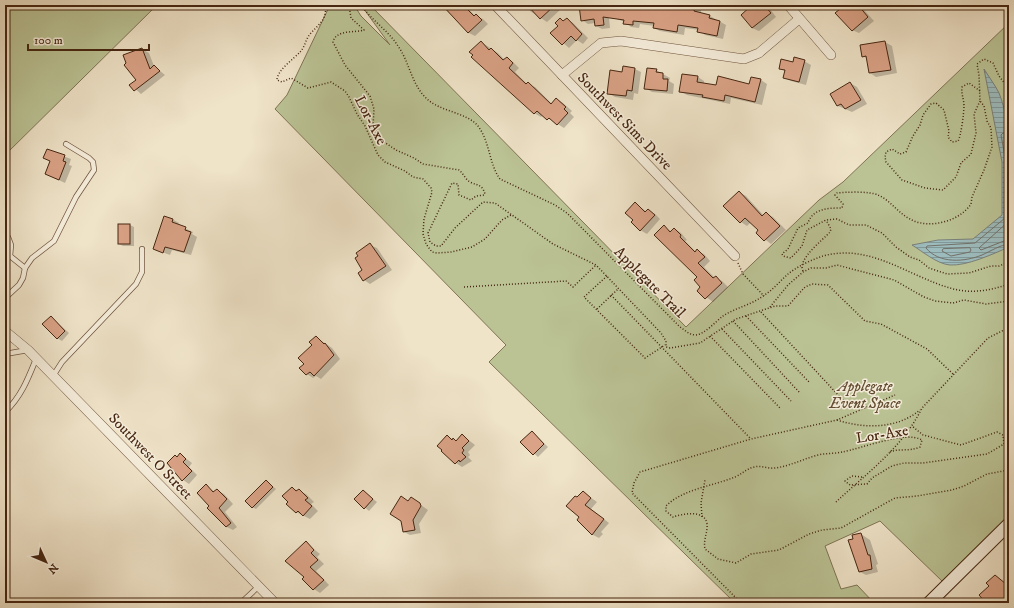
<svg xmlns="http://www.w3.org/2000/svg" width="1014" height="608" viewBox="0 0 1014 608" font-family="'IM FELL DW Pica',serif">
<defs>
<pattern id="water-rules" width="6" height="5" patternUnits="userSpaceOnUse"><rect width="6" height="5" fill="#9dbcbe"/><path d="M0 2.5h6" fill="none" stroke="#829999"/></pattern>
</defs>
<rect width="100%" height="100%" fill="#efe3c8"/>
<filter id="stains"><feTurbulence type="fractalNoise" baseFrequency=".005" numOctaves="4"/><feColorMatrix values="0 0 0 0 .2 0 0 0 0 .09 0 0 0 0 .02 0 0 0 .5 -.17"/></filter>
<radialGradient id="worn" r=".72"><stop offset=".6" stop-color="#630" stop-opacity="0"/><stop offset="1" stop-color="#630" stop-opacity=".3"/></radialGradient>
<g fill="#bbc395" stroke="#807453">
<polygon points="5,5 157,5 5,155"/>
<polygon points="330,5 354,5 361,16 390,45 361,5 370,5 686,327 819,200 843,182 1009,23 1009,520 943,582 880,521 825,546 841,589 857,585 874,603 735,603 489,362 506,345 275,109 287,95"/>
</g>
<path fill="url(#water-rules)" stroke="#7a8079" d="M984,69c5,8 11,16 15,24 15,34 10,115 10,154 -16,7 -42,19 -59,18 -13,-1 -28,-14 -38,-20l26,-5 35,-1 29,-24v-53z"/>
<g fill="#0003">
<polygon points="441,5 465,5 475,16 483,19 488,24 475,36 469,33"/>
<polygon points="524,5 557,5 560,10 547,22 530,11"/>
<polygon points="604,5 608,7 610,28 602,29 596,26 595,23 588,24 582,20"/>
<polygon points="613,5 661,5 684,9 685,5 695,6 701,10 701,13 710,16 726,25 723,39 705,35 699,30 685,28 684,35 660,31 654,28 654,26 640,24 639,28 631,27 625,22 611,17"/>
<polygon points="754,5 767,5 776,17 759,31 752,28"/>
<polygon points="847,5 857,5 865,11 874,21 859,33 852,30"/>
<polygon points="567,19 573,23 588,38 583,44 577,40 569,48 552,33"/>
<polygon points="481,42 498,53 505,60 507,58 513,62 519,68 515,72 527,84 535,87 552,104 557,99 563,103 572,111 570,113 574,117 564,128 543,115 541,117 534,113"/>
<polygon points="885,42 892,46 897,73 876,77 870,73 868,59 863,56"/>
<polygon points="142,49 149,53 154,66 165,75 141,94 131,85 138,80 128,64 125,55"/>
<polygon points="804,61 811,65 806,85 791,81 784,77 786,72 780,68"/>
<polygon points="635,69 641,72 638,94 634,93 633,100 615,97 608,93 623,73"/>
<polygon points="656,70 670,78 669,81 674,84 673,94 652,92 645,88"/>
<polygon points="683,75 698,77 704,81 704,84 717,86 750,85 761,80 767,84 762,105 731,98 730,104 687,95 680,91"/>
<polygon points="850,83 857,87 867,104 852,112 838,106"/>
<polygon points="48,150 71,159 69,165 72,166 65,183 46,174 51,161"/>
<polygon points="739,192 746,196 764,216 766,213 773,217 786,230 771,244 757,233 759,231 751,222 747,226 741,222"/>
<polygon points="635,203 647,212 648,210 655,214 660,219 647,234 640,230 634,220"/>
<polygon points="172,219 179,223 178,225 193,232 192,234 197,237 191,255 172,250 170,255 154,249"/>
<polygon points="130,225 134,227 134,246 123,246 119,244"/>
<polygon points="664,227 672,232 675,229 681,233 687,240 685,241 696,252 697,251 704,254 710,261 704,267 715,278 722,281 728,287 713,302 698,291 702,287 699,277"/>
<polygon points="370,245 377,248 392,270 370,284 364,280 364,270"/>
<polygon points="51,317 69,333 62,341 57,338"/>
<polygon points="316,337 332,348 340,359 321,379 316,376 313,378 307,374 305,364"/>
<polygon points="532,432 548,447 538,457 522,442"/>
<polygon points="462,435 475,445 468,452 470,455 468,457 472,461 462,467 450,459 448,437 456,441"/>
<polygon points="180,454 192,463 189,467 197,475 189,484 183,480 177,457"/>
<polygon points="266,481 276,489 256,509 252,507"/>
<polygon points="206,486 215,492 217,490 224,494 233,504 225,512 237,527 233,530 227,527 209,508 211,506"/>
<polygon points="292,488 306,494 314,502 311,504 318,511 310,519 296,512 290,502"/>
<polygon points="363,491 377,502 369,511 355,499"/>
<polygon points="583,492 597,502 591,509 609,523 601,532 603,534 599,538 593,535 578,520 580,517 578,498"/>
<polygon points="411,498 428,510 419,524 421,533 410,535 404,532 408,502"/>
<polygon points="861,534 870,540 878,564 876,565 878,572 866,575 860,572 854,539"/>
<polygon points="306,543 320,554 317,557 324,564 316,571 329,585 320,593 314,589 304,579 305,577"/>
<polygon points="330,599 337,602 337,603 326,603"/>
</g>
<g fill="none" stroke-linecap="round" stroke-linejoin="round">
<g stroke="#727168" stroke-width="1">
<path d="M1009,134l-6,-1 -2,2 5,27 -1,56 -30,25 -48,3 -1,2c13,16 39,14 56,7 9,-4 18,-10 27,-11"/>
<polyline points="1009,221 979,248 981,250 1009,239"/>
<polygon points="970,248 971,250 970,252 951,256 942,251 943,249"/>
</g>
</g>
<g fill="#daa286" stroke="#462611">
<polygon points="442,5 463,5 474,16 476,14 482,20 468,33"/>
<polygon points="527,5 555,5 540,19"/>
<polygon points="579,5 666,5 683,8 684,5 695,5 694,11 710,15 709,18 720,21 717,36 697,32 698,28 678,25 677,32 653,28 654,23 633,21 633,25 623,24 624,20 603,17 604,25 595,26 594,19 581,21"/>
<polygon points="752,5 764,5 771,13 752,28 741,15"/>
<polygon points="845,5 858,5 868,17 852,31 835,13"/>
<polygon points="560,18 563,21 567,18 582,34 576,41 571,36 562,45 550,33 558,26 555,23"/>
<polygon points="481,41 489,50 491,48 503,60 507,57 513,63 509,68 526,84 528,82 551,104 556,98 566,107 564,109 568,113 557,125 549,118 547,120 537,111 534,114 471,57 473,55 469,52"/>
<polygon points="885,41 891,70 869,73 866,56 862,57 860,45"/>
<polygon points="142,48 150,69 154,65 160,71 134,91 129,85 136,80 124,65 126,63 123,55"/>
<polygon points="794,57 805,60 799,82 783,78 785,70 779,69 781,59 793,62"/>
<polygon points="623,66 635,68 632,91 627,90 626,96 607,94 610,70 622,72"/>
<polygon points="647,68 657,69 656,72 663,73 663,79 668,79 667,91 644,89"/>
<polygon points="682,74 698,76 697,82 716,85 718,76 749,84 751,77 761,79 755,102 725,95 724,101 702,97 703,95 679,92"/>
<polygon points="850,82 861,100 845,109 841,104 837,106 830,94"/>
<polygon points="47,149 65,155 63,161 66,162 59,180 45,174 50,161 43,158"/>
<polygon points="739,191 762,216 766,212 780,226 764,241 756,233 758,230 745,218 740,223 723,206"/>
<polygon points="635,202 645,212 648,209 655,215 640,231 631,222 633,220 625,213"/>
<polygon points="164,216 173,219 172,222 186,227 185,230 191,232 184,252 165,247 163,253 153,249"/>
<rect x="118" y="224" width="12" height="20"/>
<polygon points="664,225 670,232 674,228 681,235 680,237 695,252 697,249 705,257 698,263 713,278 716,276 722,283 705,299 697,291 700,287 694,280 697,277 654,235"/>
<polygon points="370,243 386,266 363,281 358,273 362,270 355,258 358,256 356,253"/>
<polygon points="51,316 65,331 57,339 42,324"/>
<polygon points="316,336 324,344 325,343 334,355 314,376 310,372 306,375 299,368 304,364 298,358 312,345 309,342"/>
<polygon points="532,431 544,444 533,455 520,442"/>
<polygon points="462,434 469,441 462,448 464,450 462,453 466,457 460,462 459,460 455,464 441,451 442,450 437,446 447,435 452,440 453,438 456,441"/>
<polygon points="180,453 186,459 183,462 192,471 182,481 167,463 175,455 177,457"/>
<polygon points="266,480 273,487 252,508 245,501"/>
<polygon points="206,484 213,492 217,489 227,499 219,508 231,523 226,527 207,508 209,506 197,493"/>
<polygon points="292,487 296,491 299,489 308,498 305,500 312,506 303,516 298,511 296,513 286,504 288,502 282,496"/>
<polygon points="363,490 373,499 364,509 354,499"/>
<polygon points="583,491 591,498 585,505 604,519 592,535 577,520 579,517 566,506 575,496 577,497"/>
<polygon points="401,496 408,501 411,497 420,503 421,506 413,520 415,530 403,532 401,521 390,514"/>
<polygon points="861,533 868,555 870,555 872,569 859,572 848,540 853,539 852,535"/>
<polygon points="306,541 314,550 311,553 318,560 310,567 324,580 313,590 302,579 304,577 285,561"/>
<polygon points="995,575 1006,584 1009,582 1009,603 986,603 979,595 989,586 986,583"/>
</g>
<g fill="none" stroke-linecap="round" stroke-linejoin="round">
<g stroke="#70553f" stroke-width="6">
<g id="service">
<polyline points="5,236 8,237 11,245 10,256 5,260"/>
<polyline points="10,256 25,268"/>
<polyline points="5,298 19,285 23,278 25,268 32,258 54,241 76,197 94,170 93,162 89,158 66,144"/>
<polyline points="5,354 28,350"/>
<polyline points="53,376 62,362 136,284 142,272 142,249"/>
<path d="M5,412c16,-15 23,-33 31,-53"/>
<polyline points="241,603 259,586"/>
<polyline points="856,603 861,603"/>
</g>
</g>
<g stroke="#70553f" stroke-width="10">
<g id="minor">
<polyline points="495,5 735,256"/>
<polyline points="788,5 831,55"/>
<polyline points="562,75 601,43 621,41 744,59 759,53 799,19"/>
<polyline points="5,331 28,350 275,603"/>
</g>
</g>
<g stroke="#462611" stroke-width="14">
<polyline id="secondary" points="929,603 1009,524"/>
</g>
<g stroke="#462611" stroke-width="1.5" stroke-dasharray="1 2" stroke-linecap="butt">
<path d="M325,5c3,14 -7,20 -15,29 -4,5 -5,12 -9,17 -7,8 -24,19 -24,29l5,2 9,-4 17,10 23,-6 14,9 4,6 8,17 8,12 13,29 7,7 20,9 8,6 10,2 8,9 1,4 -8,27 -1,15 3,10 6,8 5,1 14,-1 21,-5 13,-8 17,-19 9,-5"/>
<path d="M349,5l2,13 13,12c-8,3 -28,-1 -31,12l12,23 25,31 4,13 -1,18 6,5 2,8 15,10 18,8 9,6 36,6c4,3 7,10 11,12 8,4 12,2 15,12l-1,1 -8,1 -5,4 -12,-5 -1,-11 -6,-1 -24,50 2,9 6,4h5l14,-18 28,-26 12,1 58,41 43,21 65,68 5,8v6l4,1 30,-5 36,-24 39,-13h13l17,-19 7,-3 16,1 37,36 16,3 46,25 27,26"/>
<path d="M361,5c10,15 27,25 37,41 12,17 13,38 29,53 14,13 39,13 51,27 12,16 11,38 22,53l55,26 12,8 113,114c5,3 9,8 16,8 9,-1 19,-13 27,-19 12,-8 28,-11 40,-20 10,-6 17,-15 25,-22 10,-8 23,-14 35,-18 47,-13 85,20 127,32 19,6 40,3 59,-4"/>
<path d="M1009,89l-10,-13 -6,-13 -9,-4 -7,5 2,11 1,26 4,5 3,15 4,7 1,19 -8,23 -12,27 -1,7c-11,17 -42,26 -61,15 -12,-6 -20,-19 -32,-24 -9,-4 -31,-3 -41,-2l-2,2 8,9 -1,4c-13,0 -29,0 -34,15l-10,5 -10,21 -6,5 1,2 8,2 11,-12 5,-16 19,-10 11,-1 12,6h17l16,8 14,14 14,10 9,3 10,8 18,6 22,-1 22,-7h8l10,-4"/>
<path d="M980,91l-11,-8 -7,4c-1,7 2,12 2,19 0,6 -3,31 -6,35l-6,1 -4,-5 1,-6 -5,-21 -8,-7 -5,1 -8,11 -3,10 -7,11 -7,16 -6,2 -8,-5 -6,3 -1,5 1,5 16,18 23,8 18,2 13,-13 5,-14 10,-9 5,-21 -2,-19 6,-13"/>
<polyline points="738,263 743,274 764,296"/>
<path d="M803,271c-6,-12 20,-31 27,-39l1,-3 -5,-9"/>
<polyline points="607,276 584,297 645,358 665,345"/>
<polyline points="464,287 566,281 573,287 596,265"/>
<polyline points="611,295 751,439"/>
<polyline points="770,307 788,285 803,272 811,268 826,268 837,265 894,280 924,297 935,301 953,303 964,300 986,304 1009,301"/>
<polyline points="597,309 618,289"/>
<polyline points="761,312 840,397 849,404 867,407"/>
<polyline points="746,316 810,383"/>
<polyline points="733,321 800,393"/>
<polyline points="722,329 791,401"/>
<polyline points="710,336 781,409"/>
<path d="M837,420c28,9 60,9 83,-10"/>
<path d="M890,452c9,-4 18,0 30,-5l2,-7c-17,-10 -61,9 -80,12 -8,2 -16,1 -24,3 -15,4 -28,11 -43,13 -7,1 -14,-3 -21,-1 -8,2 -12,7 -19,10 -22,9 -52,12 -69,29v5l7,6c9,-3 32,-8 34,7 1,8 -4,16 -2,25l13,10 18,4 15,-9 28,-4 30,-16 13,-4 19,-2 54,-30 22,-2 35,-6 12,-4 23,-12 22,-4"/>
<polyline points="862,477 852,476 845,481 850,485 867,484 872,478 892,466 904,463 923,463 987,454 1004,444 1003,435 997,432 961,445 923,435 912,426"/>
<path d="M836,502c30,-28 67,-55 86,-94l66,-70 18,-9"/>
<polyline points="702,517 701,503 705,480"/>
<polyline points="741,603 632,493 634,483 640,472 751,439 837,420 895,395"/>
</g>
<use href="#service" stroke="#f5eddb" stroke-width="4.5"/>
<use href="#minor" stroke="#f5eddb" stroke-width="9"/>
<use href="#secondary" stroke="#f5eddb" stroke-width="12"/>
</g>
<g text-anchor="middle" stroke-width="3" stroke-linejoin="round" paint-order="stroke">
<g font-size="15" fill="#462611" stroke="#f5eddb">
<text transform="translate(371 120) rotate(63)" y="5">Lor-Axe</text>
<text transform="translate(625 121) rotate(46)" y="5">Southwest Sims Drive</text>
<text transform="translate(650 282) rotate(45)" y="5">Applegate Trail</text>
<text transform="translate(882 434) rotate(-9)" y="5">Lor-Axe</text>
<text transform="translate(151 456) rotate(46)" y="5">Southwest O Street</text>
</g>
<g font-size="15" font-style="italic" fill="#634d32" stroke="#f5eddb">
<text x="865" y="391">Applegate<tspan x="865" dy="17">Event Space</tspan></text>
</g>
</g>
<rect width="1014" height="608" fill="none" stroke="#efe3c8" stroke-width="20"/>
<rect x="6" y="6" width="1002" height="596" fill="none" stroke="#462611" stroke-width="2"/>
<rect x="10" y="10" width="994" height="588" fill="none" stroke="#462611"/>
<g transform="translate(46 562) rotate(134)" stroke="#f5eddb" stroke-width="3" paint-order="stroke">
<path d="M0-3L7 15L0 10L-7 15Z" fill="#462611"/>
<text y="-6" font-size="11" font-weight="bold" text-anchor="middle" fill="#462611">N</text>
</g>
<path d="M28 44v6h121v-6" fill="none" stroke="#462611" stroke-width="2"/>
<text x="34" y="44" font-size="12" fill="#462611" stroke="#f5eddb" stroke-width="3" paint-order="stroke">100 m</text>
<rect width="100%" height="100%" filter="url(#stains)"/>
<rect width="100%" height="100%" fill="url(#worn)"/>
</svg>
